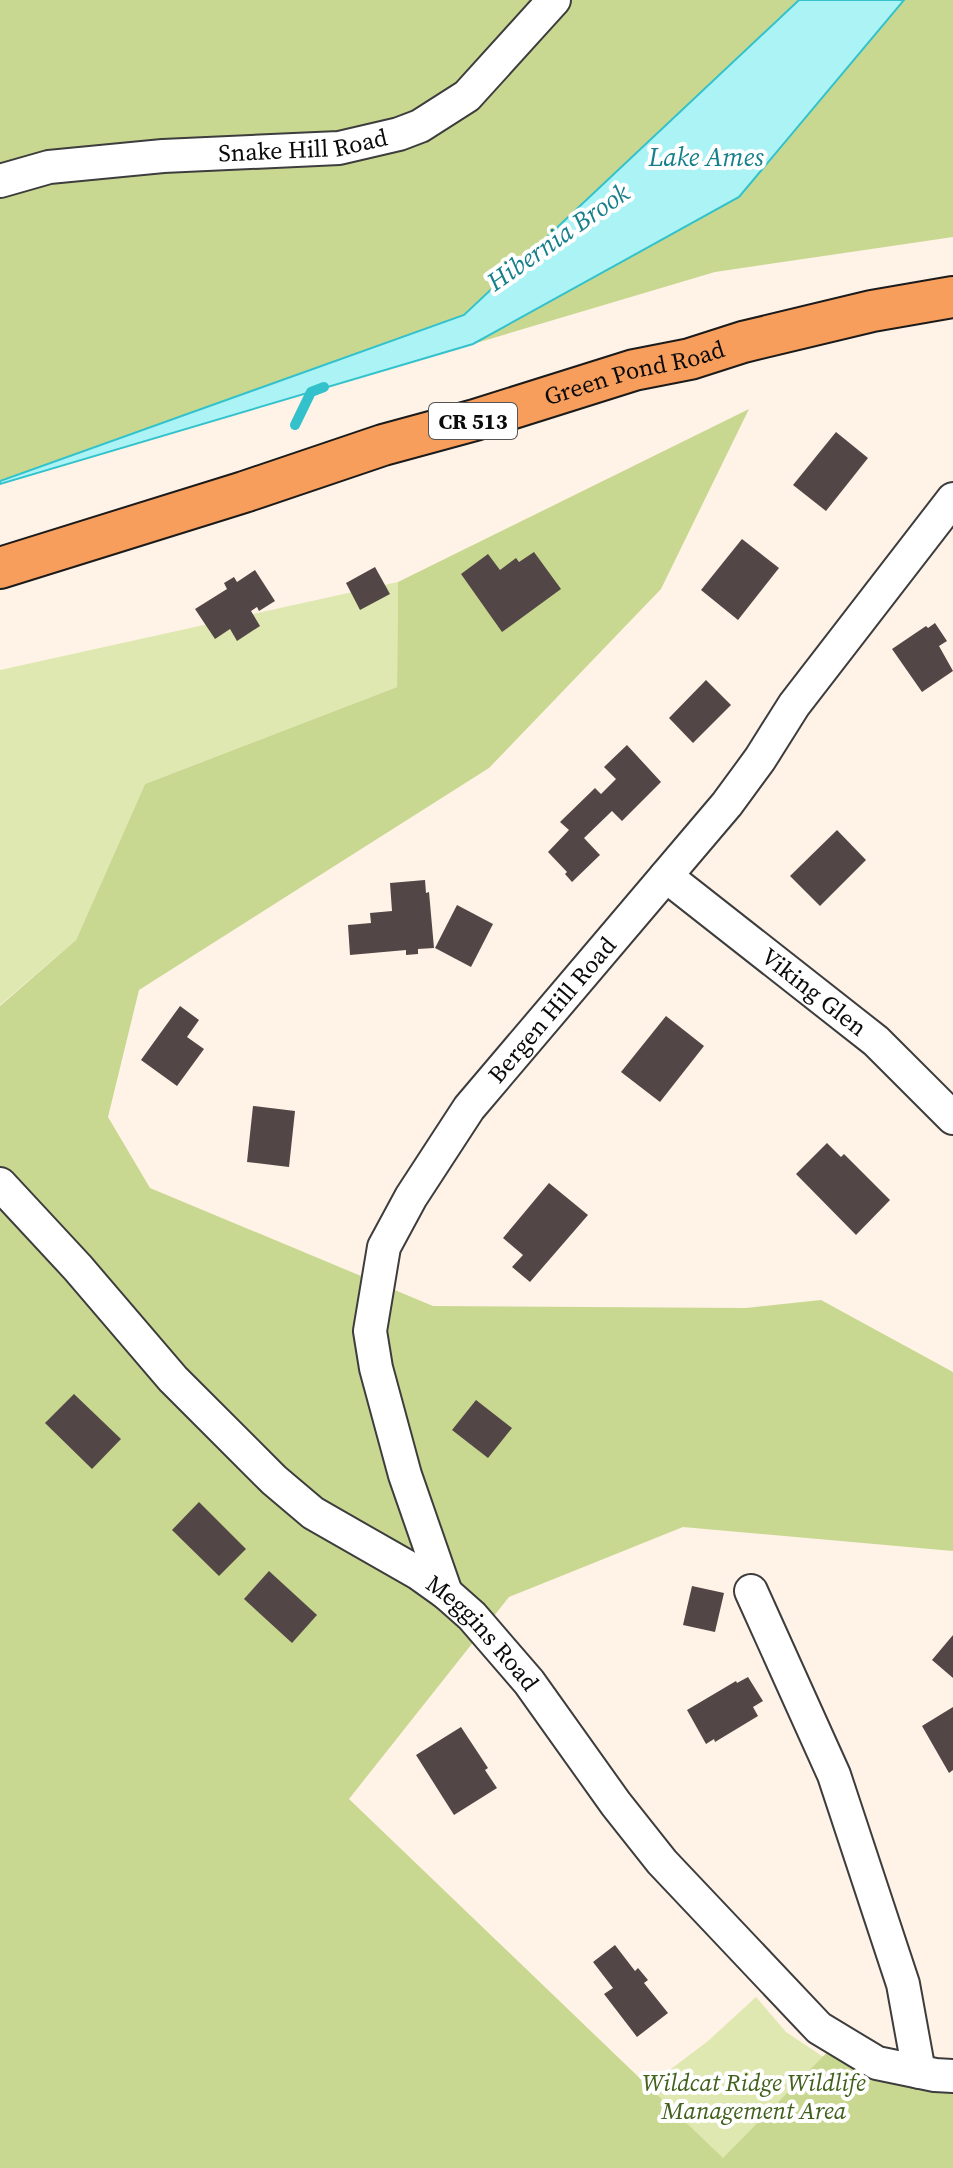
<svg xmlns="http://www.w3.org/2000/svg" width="953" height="2168" viewBox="0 0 953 2168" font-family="'Source Serif 4',serif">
<rect width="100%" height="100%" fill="#fff2e6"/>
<g fill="#e0e8b2">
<polygon points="398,582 397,687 145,784 76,940 0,1005 0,670"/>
<polygon points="756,1997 786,2032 843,2070 951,2168 540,2168 708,2041"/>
</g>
<g fill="#c9d891">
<polygon points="0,0 799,0 464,315 0,481"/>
<polygon points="904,0 953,0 953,237 715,272 473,344 739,197"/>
<polygon points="749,409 661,589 489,768 139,990 108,1117 150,1188 433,1306 746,1308 821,1300 953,1372 953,1551 683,1527 509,1597 349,1799 723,2158 849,2030 953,2087 953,2168 0,2168 0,1006 76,940 145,784 397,687 398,582"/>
</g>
<polygon fill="#acf3f5" stroke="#33c2cc" stroke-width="2" points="799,0 904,0 739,197 473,344 0,484 0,481 464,315"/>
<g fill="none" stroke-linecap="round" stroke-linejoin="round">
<polyline stroke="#33c2cc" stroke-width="10" points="295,425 311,392 324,387"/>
</g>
<g fill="#524746">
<polygon points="836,432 868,458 826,511 793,485"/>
<polygon points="742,539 779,568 738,620 701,590"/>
<polygon points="534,552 561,589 502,632 461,574 488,554 500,570 516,558 519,562"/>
<polygon points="375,567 390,594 360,610 346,583"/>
<polygon points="255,570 275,601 259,611 257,607 251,611 260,626 237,641 230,629 215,639 195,609 227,589 224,583 234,577 237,582"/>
<polygon points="935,623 947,641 939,646 953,671 922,692 892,649 926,626 928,628"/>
<polygon points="706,680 731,705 693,743 669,718"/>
<polygon points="627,745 661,782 622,821 612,811 584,838 600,855 572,882 565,874 567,872 548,852 569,830 560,822 595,788 601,794 616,779 604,767"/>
<polygon points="837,830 866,860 820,906 790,876"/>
<polygon points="425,880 426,893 429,892 434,948 418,949 418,954 406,955 406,950 350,955 348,925 371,923 370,913 392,911 390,883"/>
<polygon points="457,905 493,924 471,967 435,948"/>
<polygon points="180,1006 199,1020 187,1037 204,1049 177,1086 141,1060"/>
<polygon points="666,1016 704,1046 660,1102 621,1072"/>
<polygon points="253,1106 295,1111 289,1167 247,1162"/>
<polygon points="827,1143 841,1157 844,1154 890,1200 856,1235 796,1174"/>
<polygon points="549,1183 588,1215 530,1282 512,1267 523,1255 503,1238"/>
<polygon points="74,1394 121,1439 92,1469 45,1423"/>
<polygon points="476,1400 512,1428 488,1458 452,1430"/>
<polygon points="199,1502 246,1549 219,1576 172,1530"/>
<polygon points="269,1571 317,1615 292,1643 244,1599"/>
<polygon points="692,1586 724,1593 715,1632 683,1625"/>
<polygon points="953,1635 953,1678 932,1660"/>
<polygon points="748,1677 763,1701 753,1707 758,1716 715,1742 714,1739 706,1744 687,1710 736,1681 737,1683"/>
<polygon points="953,1707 953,1770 949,1773 922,1726"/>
<polygon points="461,1727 488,1768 485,1770 497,1788 454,1815 416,1755"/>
<polygon points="615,1945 635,1971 638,1968 648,1980 644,1983 668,2013 637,2037 604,1994 613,1988 593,1962"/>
</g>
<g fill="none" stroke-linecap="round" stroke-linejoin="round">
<g stroke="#3d3d3d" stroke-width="36">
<g id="minor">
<path id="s1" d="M0,181l49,-14 114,-11 176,-8 60,-14 21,-8 47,-30 87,-96"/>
<path id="s2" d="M666,876l210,165 77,77"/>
<path id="s3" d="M0,1184l78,84 95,111 101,101 39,33 105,60 28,20 26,23 57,66 87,122 46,58 157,166 58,35 58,12 18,1"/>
<polyline points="751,1591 834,1775 903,1984 919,2072"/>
<path id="s4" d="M446,1593l-41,-118 -29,-107 -6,-37 14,-84 27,-50 58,-89 258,-304 33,-45 34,-54 159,-206"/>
</g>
</g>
<g stroke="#1b1b1b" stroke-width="44">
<g id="major">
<path id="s5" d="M0,568l244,-76 139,-47 92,-25 159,-50 56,-11 53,-17 129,-31 81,-14"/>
</g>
</g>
<use href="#minor" stroke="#fff" stroke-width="32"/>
<use href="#major" stroke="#f89e5d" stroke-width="40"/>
</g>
<g text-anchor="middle" stroke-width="8" stroke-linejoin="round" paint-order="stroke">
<rect fill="#fff" stroke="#545454" stroke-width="2" x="429" y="403" width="88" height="36" rx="6"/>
<g font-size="22" font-weight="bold" fill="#0a0a0a">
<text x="473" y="429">CR 513</text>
</g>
<g font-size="24" fill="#0a0a0a" stroke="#fff">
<text dy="8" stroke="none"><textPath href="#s1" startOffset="306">Snake Hill Road</textPath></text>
<text dy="8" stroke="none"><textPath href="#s5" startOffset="664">Green Pond Road</textPath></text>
<text dy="8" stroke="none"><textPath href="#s2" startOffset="188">Viking Glen</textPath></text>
<text dy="8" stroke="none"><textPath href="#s4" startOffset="650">Bergen Hill Road</textPath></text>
<text dy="8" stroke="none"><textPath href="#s3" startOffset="664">Meggins Road</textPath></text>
</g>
<g font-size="24" font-style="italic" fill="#41601c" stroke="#fff">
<text x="754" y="2091">Wildcat Ridge Wildlife<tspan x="754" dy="28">Management Area</tspan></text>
</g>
<g font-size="26" font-style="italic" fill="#15808b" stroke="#fff">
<text x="706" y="166">Lake Ames</text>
<text transform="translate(558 237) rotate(-35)" y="9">Hibernia Brook</text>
</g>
</g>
</svg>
